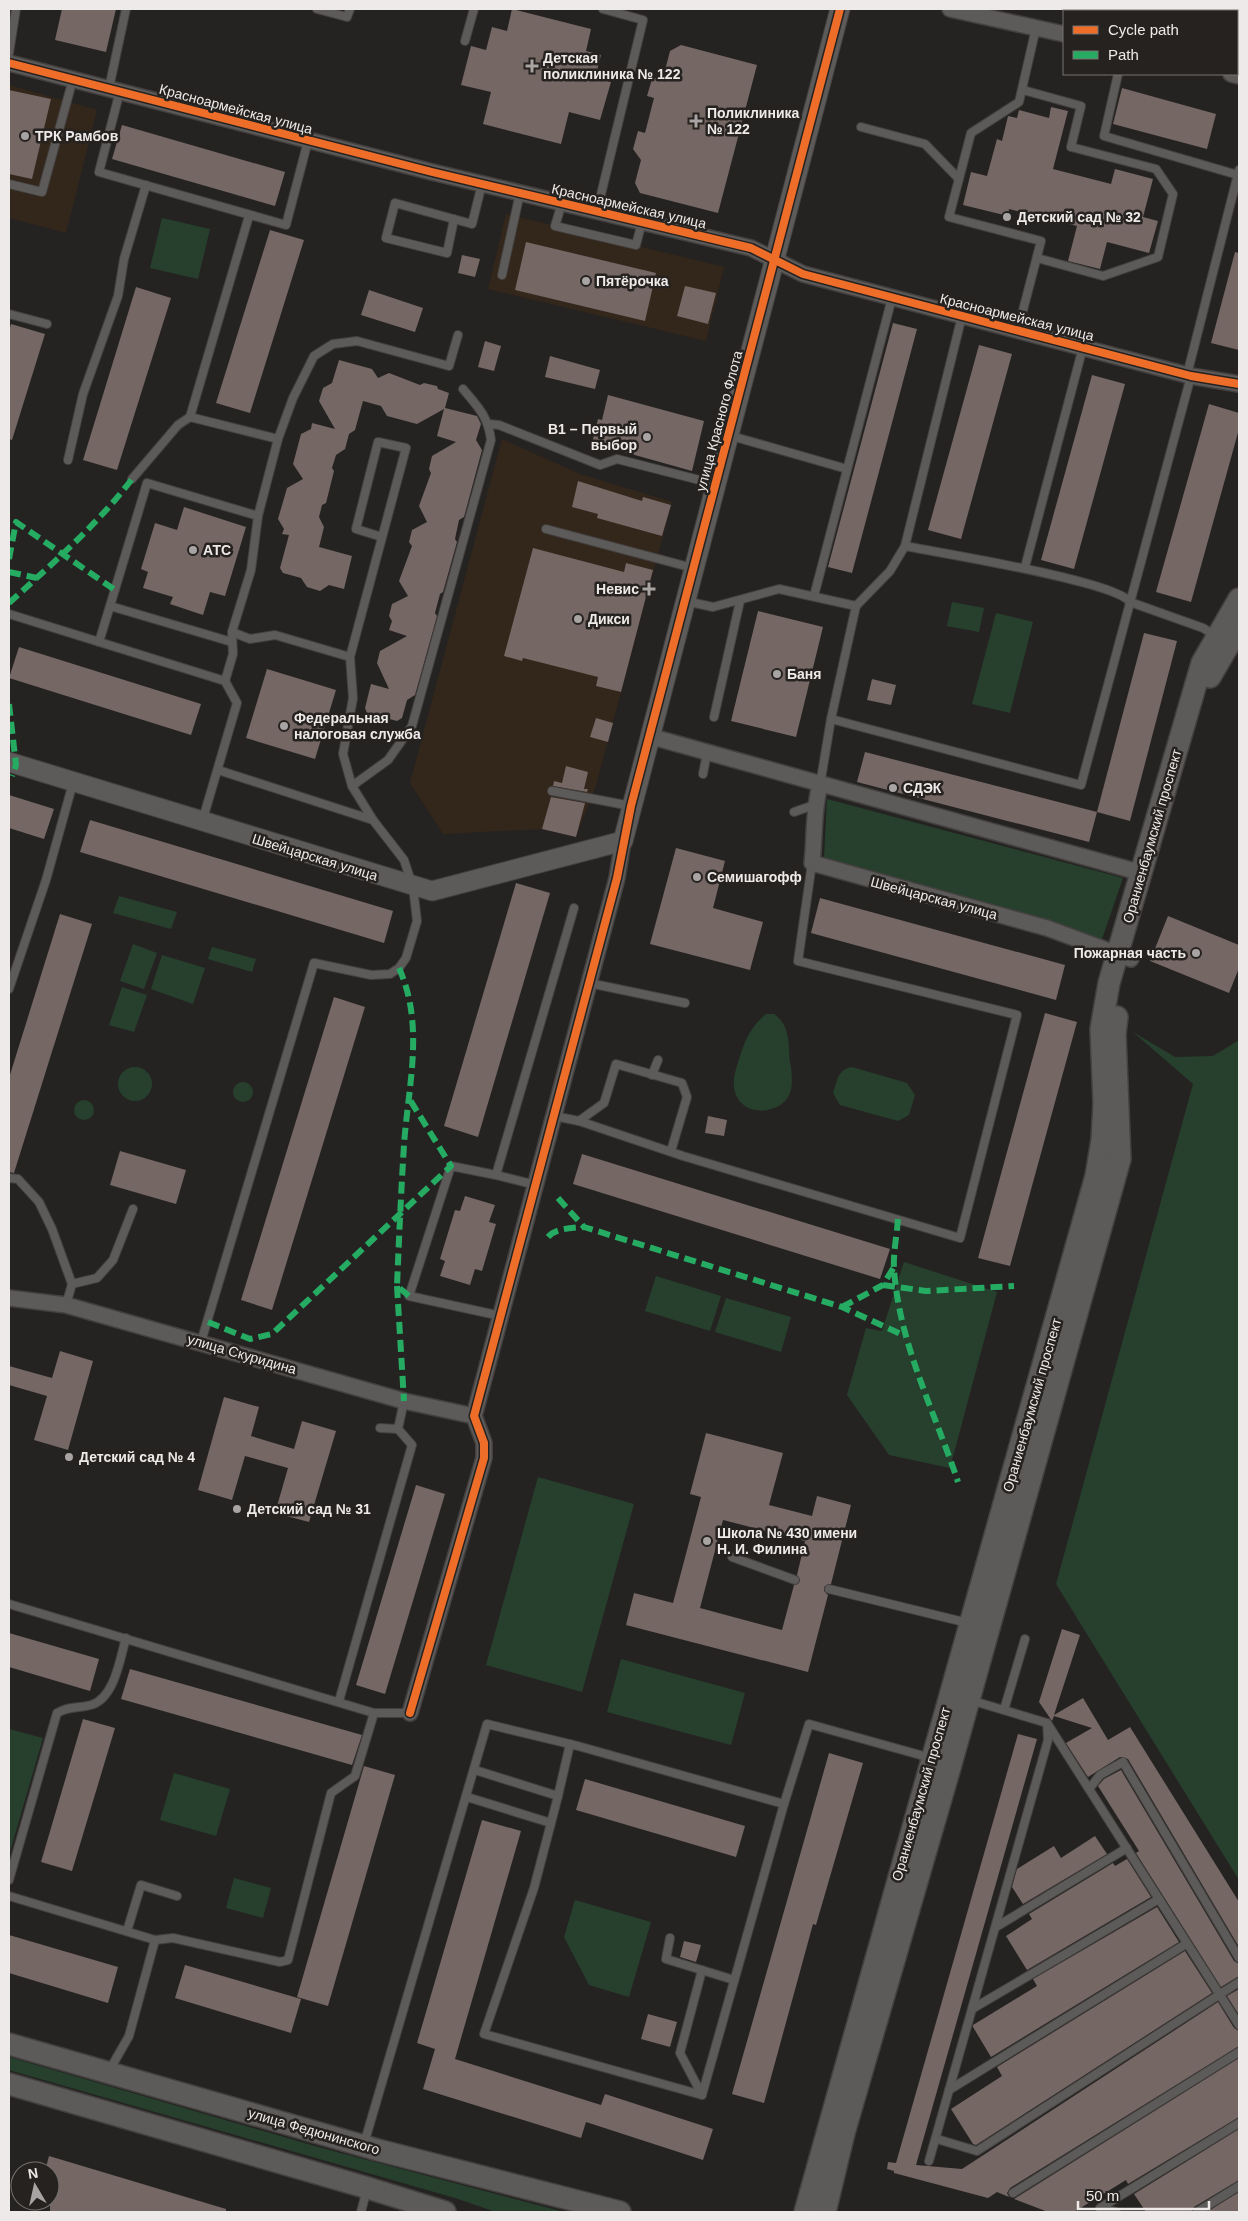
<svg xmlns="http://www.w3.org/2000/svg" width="1248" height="2221" viewBox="0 0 1248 2221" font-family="Helvetica,sans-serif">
<rect width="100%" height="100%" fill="#252321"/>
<g fill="#33261b">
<polygon points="9,85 97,110 66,233 9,218"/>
<polygon points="506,214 724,267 706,341 488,289"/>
<polygon points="502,439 580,474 672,502 596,785 576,837 542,829 443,834 410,783"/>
</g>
<g fill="#26402d">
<polygon points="162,218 210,229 198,279 150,268"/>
<polygon points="952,602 984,608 979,632 947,626"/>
<polygon points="996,613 1033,622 1010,713 972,704"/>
<polygon points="827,799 1123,878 1101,942 1048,922 824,858"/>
<polygon points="119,896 177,912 171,929 113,913"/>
<polygon points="133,944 157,953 144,989 120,981"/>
<polygon points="212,947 256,959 252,972 208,959"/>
<polygon points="162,955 205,968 193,1004 151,989"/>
<polygon points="122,987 147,995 134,1032 109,1025"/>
<path d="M766,1014h8c17,12 14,30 16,48 2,10 3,22 0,31 -8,21 -43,24 -53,4 -7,-13 -1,-28 3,-41 5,-16 12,-31 26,-42z"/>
<polygon points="1133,1032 1175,1057 1213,1056 1239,1040 1239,1880 1056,1584 1193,1084"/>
<circle cx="135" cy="1084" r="17"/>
<path d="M852,1067l55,16 8,12 -6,20 -11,6 -58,-16 -7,-12c4,-12 5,-24 19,-26z"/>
<circle cx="243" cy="1092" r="10"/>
<circle cx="84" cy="1110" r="10"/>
<polygon points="904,1262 997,1292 950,1468 889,1455 847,1395 866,1328 882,1331"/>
<polygon points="656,1276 721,1296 710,1331 645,1311"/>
<polygon points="726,1298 791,1317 781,1352 715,1332"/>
<polygon points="538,1477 634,1504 582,1692 486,1665"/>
<polygon points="621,1659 745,1693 731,1745 607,1712"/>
<polygon points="9,1729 43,1738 9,1855"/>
<polygon points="174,1773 230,1789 216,1836 160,1820"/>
<polygon points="234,1878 271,1888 263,1918 226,1908"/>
<polygon points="575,1900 651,1922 629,1997 589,1985 564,1937"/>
<polygon points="9,2057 318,2147 564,2212 496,2212 455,2198 9,2070"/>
</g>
<g fill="#746764" fill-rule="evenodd">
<polygon points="62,9 116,9 106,52 55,40"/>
<polygon points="512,9 591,29 586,51 601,55 595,78 611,82 600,120 569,112 561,144 483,124 491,92 461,85 471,46 486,50 492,27 507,31"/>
<polygon points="681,45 757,65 718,213 640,193 635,183 641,160 633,149 638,131 645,133 654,98 647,96 652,79 664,74 670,51"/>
<polygon points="1122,88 1216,114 1207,149 1113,124"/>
<polygon points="9,90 51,99 32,179 9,174"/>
<polygon points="1051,107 1068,111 1053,169 1111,184 1115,169 1153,179 1143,217 1158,221 1149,253 1107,242 1100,269 1068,261 1077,226 1009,209 1008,216 963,205 971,172 987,176 997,139 1002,141 1008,116 1017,118 1019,110 1049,118"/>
<polygon points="122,125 285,172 275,206 112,159"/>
<polygon points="270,230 304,240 250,413 216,403"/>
<polygon points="526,242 656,273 645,321 515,290"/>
<polygon points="1235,252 1239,253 1239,350 1211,343"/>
<polygon points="462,255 480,259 475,277 458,273"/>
<polygon points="685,286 716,293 708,324 677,316"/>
<polygon points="136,287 171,298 117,470 83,460"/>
<polygon points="369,290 423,308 415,332 361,315"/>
<polygon points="893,323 917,329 852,573 828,567"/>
<polygon points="11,324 45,334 12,440 9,439 9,331"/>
<polygon points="485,341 501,346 494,371 478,367"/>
<polygon points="979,345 1012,354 961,539 928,530"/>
<polygon points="550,356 600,370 595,389 545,377"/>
<polygon points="339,360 372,369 378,378 389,373 420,385 424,383 437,386 438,389 449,393 445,408 477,416 481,424 476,440 482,450 464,517 459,520 455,539 457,542 443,592 440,594 435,613 437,616 415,695 407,700 402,718 397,721 367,713 365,708 371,684 389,689 377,663 380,651 407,636 389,630 392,621 389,616 392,604 408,596 399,581 412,546 409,542 412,530 427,522 419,506 431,473 429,469 432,456 456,442 437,436 444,409 417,424 387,416 381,406 363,401 355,430 349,434 345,449 336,455 332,468 334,471 326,503 322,505 319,517 324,527 319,547 352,556 344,589 329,585 320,591 307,587 301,578 283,573 280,568 289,535 282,534 284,529 278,519 287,488 303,479 293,464 301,434 311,429 312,423 335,429 319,401 323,388 332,383"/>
<polygon points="1092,375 1125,384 1074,569 1041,560"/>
<polygon points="608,395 704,421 692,471 592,443 598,419 602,420"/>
<polygon points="1209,404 1239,413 1239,429 1191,602 1156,592"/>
<polygon points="578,481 642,501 643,497 671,505 662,536 597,518 598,514 572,507"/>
<polygon points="184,507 246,527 225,596 210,592 203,615 170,604 173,597 143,588 148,572 141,569 155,523 177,530"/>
<polygon points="533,548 624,572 626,563 653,570 621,692 596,686 598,677 523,658 522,661 504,656"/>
<polygon points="758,611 823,627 796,737 731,721"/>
<polygon points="1144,633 1177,641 1130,821 1097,812"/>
<polygon points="19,647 201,704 191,735 9,678"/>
<polygon points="267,669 336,690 315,759 246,738"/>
<polygon points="872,679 896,685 891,705 867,700"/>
<polygon points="596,718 613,723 608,742 590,737"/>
<polygon points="865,752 1097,812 1089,842 857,782"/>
<polygon points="566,766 588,772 584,789 588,789 587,792 553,786 554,781 562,783"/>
<polygon points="9,795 54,809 44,839 9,828"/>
<polygon points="551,797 585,803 576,837 542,829"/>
<polygon points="90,820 393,911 384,943 80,852"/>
<polygon points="676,848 725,861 713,908 763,922 750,970 650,944"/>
<polygon points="516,883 550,893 478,1137 444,1126"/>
<polygon points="820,898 1065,965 1056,1000 811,933"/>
<polygon points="60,914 92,924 14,1173 9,1172 9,1078"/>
<polygon points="1168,916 1239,945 1239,968 1229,993 1150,961"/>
<polygon points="334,997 365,1007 272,1310 241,1300"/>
<polygon points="1045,1013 1077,1022 1010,1266 978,1258"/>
<polygon points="708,1116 727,1120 724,1136 705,1133"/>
<polygon points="120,1151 186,1170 176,1204 110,1185"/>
<polygon points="582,1154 890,1249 880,1279 573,1184"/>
<polygon points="465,1196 495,1205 489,1222 496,1224 482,1271 475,1269 470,1285 440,1276 445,1261 440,1259 455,1210 460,1211"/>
<polygon points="60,1351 93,1361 68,1450 34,1440 47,1396 9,1385 9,1366 52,1378"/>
<polygon points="224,1397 259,1407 251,1436 294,1449 302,1421 336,1431 309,1522 275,1513 288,1468 245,1456 232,1500 198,1490"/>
<path d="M706,1433l77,20 -14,52 43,11 5,-20 34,9 -20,79 -7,3v4l4,4 -20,77 -182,-47 8,-32 39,10 28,-106 -11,-3zM723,1520l82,21 -8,34 3,6 -6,4 -12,45 -82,-22z"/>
<polygon points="416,1485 445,1494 385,1694 356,1685"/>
<polygon points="1062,1629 1080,1635 1054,1715 1083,1698 1108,1740 1130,1727 1239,1902 1239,1947 1128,1759 1120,1757 1088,1777 1066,1743 1092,1728 1054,1716 1052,1721 1039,1702"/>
<polygon points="9,1633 99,1659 90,1691 9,1667"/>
<polygon points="130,1669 362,1735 352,1765 121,1699"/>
<polygon points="83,1719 115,1728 72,1871 41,1862"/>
<polygon points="1018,1734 1037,1739 916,2165 962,2169 1218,2002 1234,2028 1239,2031 1239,2046 1010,2188 1007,2193 1009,2197 997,2192 988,2198 894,2173 894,2171 887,2169 888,2162 896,2163"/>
<polygon points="829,1753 863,1763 816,1925 813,1924 764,2103 732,2094"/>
<polygon points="364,1766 395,1775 328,2006 297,1997"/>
<polygon points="1121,1770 1234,1961 1239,1964 1239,1976 1221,1987 1136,1853 1139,1851 1098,1786 1104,1779"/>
<polygon points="585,1779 745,1826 736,1857 576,1810"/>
<polygon points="482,1820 521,1831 455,2059 601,2105 605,2094 713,2129 703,2160 586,2122 581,2138 423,2089 435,2049 417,2043"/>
<polygon points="1095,1836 1107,1854 1023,1904 1012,1887 1017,1869 1054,1846 1061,1858"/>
<polygon points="1127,1859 1151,1897 1027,1970 1006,1936 1032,1919 1029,1914 1113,1863 1115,1866"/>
<polygon points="1157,1907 1179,1942 991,2057 973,2027 973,2025 1037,1986 1033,1979"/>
<polygon points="9,1935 118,1967 108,2003 9,1973"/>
<polygon points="684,1941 701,1945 696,1962 680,1957"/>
<polygon points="1185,1951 1212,1993 976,2145 973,2144 951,2109 1002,2076 997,2067"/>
<polygon points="185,1965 301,1999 291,2033 175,1998"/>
<polygon points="1239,1989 1239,2015 1227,1996"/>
<polygon points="648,2014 677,2022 670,2047 641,2039"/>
<polygon points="1239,2058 1239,2117 1128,2184 1126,2180 1074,2212 1048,2212 1014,2199"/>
<polygon points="1239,2129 1239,2180 1194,2207 1191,2212 1146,2212 1134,2194"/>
<polygon points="49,2156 226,2209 226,2212 50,2212 50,2171 45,2171"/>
<polygon points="1239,2192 1239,2212 1207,2212"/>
</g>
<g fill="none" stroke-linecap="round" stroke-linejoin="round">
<g stroke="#43403f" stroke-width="10">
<g id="service">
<polyline points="317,9 347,17 350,9"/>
<polyline points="465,41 474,9"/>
<polyline points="9,53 16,9"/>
<polyline points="1118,74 1104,136 1238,175"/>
<polyline points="109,88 126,9"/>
<polyline points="1023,90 1081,106 1071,147 1156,169 1173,194 1158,257 1103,276 1037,258"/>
<polyline points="120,91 99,172 286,225 308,141"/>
<polyline points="861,127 925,144 959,179"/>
<polyline points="9,184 42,192 73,79"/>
<polyline points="562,203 555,226 636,245 642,222"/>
<polyline points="597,211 643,20 603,9"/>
<polyline points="249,216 190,417 278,439"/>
<polyline points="454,219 447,253 386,238 395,203 472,224 482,184"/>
<polyline points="502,275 520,193"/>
<polyline points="9,314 47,324"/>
<polyline points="1021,318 1041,241 949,217 971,133 1019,102 1036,28"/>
<polyline points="1187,375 1239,170"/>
<polyline points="489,424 499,425 600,465 617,459 715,484"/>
<polyline points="728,435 847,469"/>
<polyline points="68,460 83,394 118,296 124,259 146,185"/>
<polyline points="132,479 178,425 190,417"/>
<polyline points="546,529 693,568"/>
<polyline points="905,546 962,316"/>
<polyline points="1025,567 1083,347"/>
<polyline points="814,596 892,298"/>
<path d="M685,601l28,6 66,-18 77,17 34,-35 15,-25c35,7 210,35 225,56l73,26 13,8"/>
<polyline points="110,606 147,483 258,516"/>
<polyline points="9,614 225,681 237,703 202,822"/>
<polyline points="232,632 251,570 258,516 278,439 293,398 314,356 333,344 357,341 449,366 458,335"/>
<polyline points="99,642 110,606 232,642"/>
<polyline points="350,657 406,448 378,442 356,529 382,537"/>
<polyline points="714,717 740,601"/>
<polyline points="831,719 1081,785 1191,376"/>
<polyline points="218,770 373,820"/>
<polyline points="703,774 707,753"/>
<polyline points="820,785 831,719 856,606"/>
<path d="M352,786l36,-26 24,-34 79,-286c-3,-24 -13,-33 -28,-51"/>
<polyline points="552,791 631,806"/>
<polyline points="794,812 814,805"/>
<polyline points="589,983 685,1003"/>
<polyline points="9,989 46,880 73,783"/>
<polyline points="652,1075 658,1060"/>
<polyline points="554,1116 579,1121 683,1156 960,1238 1017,1015 798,961 812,863"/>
<polyline points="579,1121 604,1103 616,1064 682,1083 687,1097 671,1151"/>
<polyline points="496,1175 451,1166 409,1296 501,1316"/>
<polyline points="9,1178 18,1179 39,1202 52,1229 72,1284 66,1305"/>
<polyline points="536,1185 496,1175 574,908"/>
<polyline points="72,1284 97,1278 113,1260 133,1209"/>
<polyline points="201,1342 314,963 371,975 390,974 399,968 406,958 417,921 413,887 404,860 373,820 352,786 343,754 353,698 350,657 275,635 250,639 232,632 233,654 225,681"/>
<polyline points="380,1428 398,1429"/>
<polyline points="732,1557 795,1580"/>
<polyline points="829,1589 968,1623"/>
<polyline points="9,1604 374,1713 410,1713"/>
<polyline points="970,1700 1047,1723 1239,2025"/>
<polyline points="339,1701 412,1445 398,1429 404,1401"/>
<polyline points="1004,1710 1025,1639"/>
<polyline points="475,1770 558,1796 570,1744"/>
<polyline points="1089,1789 1100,1775 1123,1762 1239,1958"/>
<polyline points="467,1797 551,1823 534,1888 484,2034 702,2095 784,1804"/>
<polyline points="551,1823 558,1796"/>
<path d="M9,1880l48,-167c14,-8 20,-4 34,-8 24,-7 29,-47 35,-67"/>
<polyline points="9,1896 155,1940 173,1938 271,1960 280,1962 288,1960 331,1793 355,1776 374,1713"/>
<polyline points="996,1927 1127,1848"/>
<polyline points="127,1931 141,1885 177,1896"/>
<polyline points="670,1938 666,1959 734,1980"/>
<polyline points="972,2009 1159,1899"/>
<polyline points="109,2071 129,2036 155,1940"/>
<polyline points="949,2090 1186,1944"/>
<polyline points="702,2095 680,2053 702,1970"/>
<polyline points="937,2139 977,2151 1239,1982"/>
<polyline points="364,2144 487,1724 578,1746 784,1804 809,1724 931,1758"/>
<polyline points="929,2161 1048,1740 1047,1723"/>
<polyline points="1013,2193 1239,2052"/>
<polyline points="361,2212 367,2189"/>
<polyline points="1116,2212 1100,2208 1239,2123"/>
<polyline points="1197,2212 1239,2186"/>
</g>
</g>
<g stroke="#43403f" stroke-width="18">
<g id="minor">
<polyline points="950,9 1064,34"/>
<polyline points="9,63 432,172 751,248 803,274 1191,376 1239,384"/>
<polyline points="1231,74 1239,76"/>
<polyline points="649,736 1142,873"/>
<path d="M820,785c-7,25 -5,52 -8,78l235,65 84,31"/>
<polyline points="9,1298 66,1305 404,1401 474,1416"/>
<polyline points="410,1713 484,1458 484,1443 474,1416 617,878 623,841"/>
</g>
</g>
<g stroke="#43403f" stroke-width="21">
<polyline id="tertiary" points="9,762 432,891 623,841 840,9"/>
</g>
<g stroke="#43403f" stroke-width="24">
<g id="secondary">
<polyline points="1210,677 1239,627"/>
<polyline points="9,2044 378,2150 620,2212"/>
<polyline points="9,2084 368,2188 445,2212"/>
<polyline points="805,2212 1096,1176 1102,1140 1104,1104 1101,1029 1109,983 1202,663 1239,599"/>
<polyline points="825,2212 844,2133 951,1764 1120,1159 1115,1034 1117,1017"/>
</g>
</g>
<use href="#service" stroke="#5c5b5a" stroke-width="8"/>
<use href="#minor" stroke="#5c5b5a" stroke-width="15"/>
<use href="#tertiary" stroke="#5c5b5a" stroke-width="19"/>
<use href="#secondary" stroke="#5c5b5a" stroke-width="21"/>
<g stroke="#26ab63" stroke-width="6" stroke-dasharray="12 6" stroke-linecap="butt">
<polyline points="9,559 16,522 115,590"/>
<polyline points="9,572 37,578"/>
<path d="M9,603c43,-39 88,-78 123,-124"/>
<polyline points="9,704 16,765 12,776"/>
<path d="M399,968c26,58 9,118 5,177 -3,47 -5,94 -7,141l12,10"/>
<polyline points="558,1198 584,1227 842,1307 905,1336"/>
<path d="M898,1219c-1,16 -5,34 -4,50 5,75 41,143 64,213"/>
<path d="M548,1237c8,-9 24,-9 36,-10"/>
<polyline points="883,1285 926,1291 1014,1286"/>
<polyline points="397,1286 404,1401"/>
<polyline points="842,1307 883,1285 894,1267"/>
<polyline points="208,1322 250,1339 272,1334 451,1166 410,1100"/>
</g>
<g stroke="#262220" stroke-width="11">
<g id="cycleway">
<polyline points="9,63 432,172 751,248 803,274 1191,376 1239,384"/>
<polyline points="410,1713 484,1458 484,1443 474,1416 617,878 631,806 840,9"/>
</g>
</g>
<use href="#cycleway" stroke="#ee6e29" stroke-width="8"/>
</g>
<g fill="#a8a4a3" stroke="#262220" stroke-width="2">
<path d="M529.5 58.5h5v5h5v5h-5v5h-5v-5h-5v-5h5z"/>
<path d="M693.5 113.5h5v5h5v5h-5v5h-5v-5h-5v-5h5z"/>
<circle cx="25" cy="136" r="5"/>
<circle cx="1007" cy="217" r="5"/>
<circle cx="586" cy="281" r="5"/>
<circle cx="647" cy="437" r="5"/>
<circle cx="193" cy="550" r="5"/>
<path d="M646.5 581.5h5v5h5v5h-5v5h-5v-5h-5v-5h5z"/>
<circle cx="578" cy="619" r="5"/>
<circle cx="777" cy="674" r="5"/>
<circle cx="284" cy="726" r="5"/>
<circle cx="893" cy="788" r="5"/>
<circle cx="697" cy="877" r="5"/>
<circle cx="1196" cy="953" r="5"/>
<circle cx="69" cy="1457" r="5"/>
<circle cx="237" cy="1509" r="5"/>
<circle cx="707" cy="1541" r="5"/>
</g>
<g text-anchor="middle" stroke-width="5" stroke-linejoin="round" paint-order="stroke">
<g font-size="14" font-weight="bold" fill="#eeeae9" stroke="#262220" text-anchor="start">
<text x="543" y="63">Детская<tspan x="543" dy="16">поликлиника № 122</tspan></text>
<text x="707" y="118">Поликлиника<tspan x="707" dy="16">№ 122</tspan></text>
<text x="35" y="141">ТРК Рамбов</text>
<text x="1017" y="222">Детский сад № 32</text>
<text x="596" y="286">Пятёрочка</text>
<text x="637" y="434" text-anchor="end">В1 – Первый<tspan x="637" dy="16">выбор</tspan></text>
<text x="203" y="555">АТС</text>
<text x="639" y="594" text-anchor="end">Невис</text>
<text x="588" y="624">Дикси</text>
<text x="787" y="679">Баня</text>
<text x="294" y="723">Федеральная<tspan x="294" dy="16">налоговая служба</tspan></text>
<text x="903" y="793">СДЭК</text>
<text x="707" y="882">Семишагофф</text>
<text x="1186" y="958" text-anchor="end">Пожарная часть</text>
<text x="79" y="1462">Детский сад № 4</text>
<text x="247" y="1514">Детский сад № 31</text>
<text x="717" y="1538">Школа № 430 имени<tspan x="717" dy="16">Н. И. Филина</tspan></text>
</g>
<g font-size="14" fill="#eeeae9" stroke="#262220">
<text transform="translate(236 109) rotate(15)" y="5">Красноармейская улица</text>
<text transform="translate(629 206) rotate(13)" y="5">Красноармейская улица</text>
<text transform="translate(1017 317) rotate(14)" y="5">Красноармейская улица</text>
<text transform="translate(719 421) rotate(-75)" y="5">улица Красного Флота</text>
<text transform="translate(1152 836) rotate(-74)" y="5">Ораниенбаумский проспект</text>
<text transform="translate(315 857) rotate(17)" y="5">Швейцарская улица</text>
<text transform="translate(934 898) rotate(15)" y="5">Швейцарская улица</text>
<text transform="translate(242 1354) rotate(16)" y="5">улица Скуридина</text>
<text transform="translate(1032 1405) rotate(-74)" y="5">Ораниенбаумский проспект</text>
<text transform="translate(921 1794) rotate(-74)" y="5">Ораниенбаумский проспект</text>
<text transform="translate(314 2131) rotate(16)" y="5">улица Федюнинского</text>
</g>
</g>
<rect width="1248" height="2221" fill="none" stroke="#eeeae9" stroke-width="20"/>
<rect x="1063" y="10" width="175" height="65" fill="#262220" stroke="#767270"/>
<rect x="1073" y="26" width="25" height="8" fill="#ee6e29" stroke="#767270"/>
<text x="1108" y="35" font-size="15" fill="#eeeae9">Cycle path</text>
<rect x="1073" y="51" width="25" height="8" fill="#26ab63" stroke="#767270"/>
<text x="1108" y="60" font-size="15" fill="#eeeae9">Path</text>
<g transform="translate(35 2186) rotate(351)"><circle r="24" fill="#262220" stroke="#767270"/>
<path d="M0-4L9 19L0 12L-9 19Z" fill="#a8a4a3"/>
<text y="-8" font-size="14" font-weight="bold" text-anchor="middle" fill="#eeeae9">N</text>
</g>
<path d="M1078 2201v8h131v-8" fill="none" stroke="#eeeae9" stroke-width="2.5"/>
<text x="1086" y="2201" font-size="15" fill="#eeeae9" stroke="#262220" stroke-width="4" paint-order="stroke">50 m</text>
</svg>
